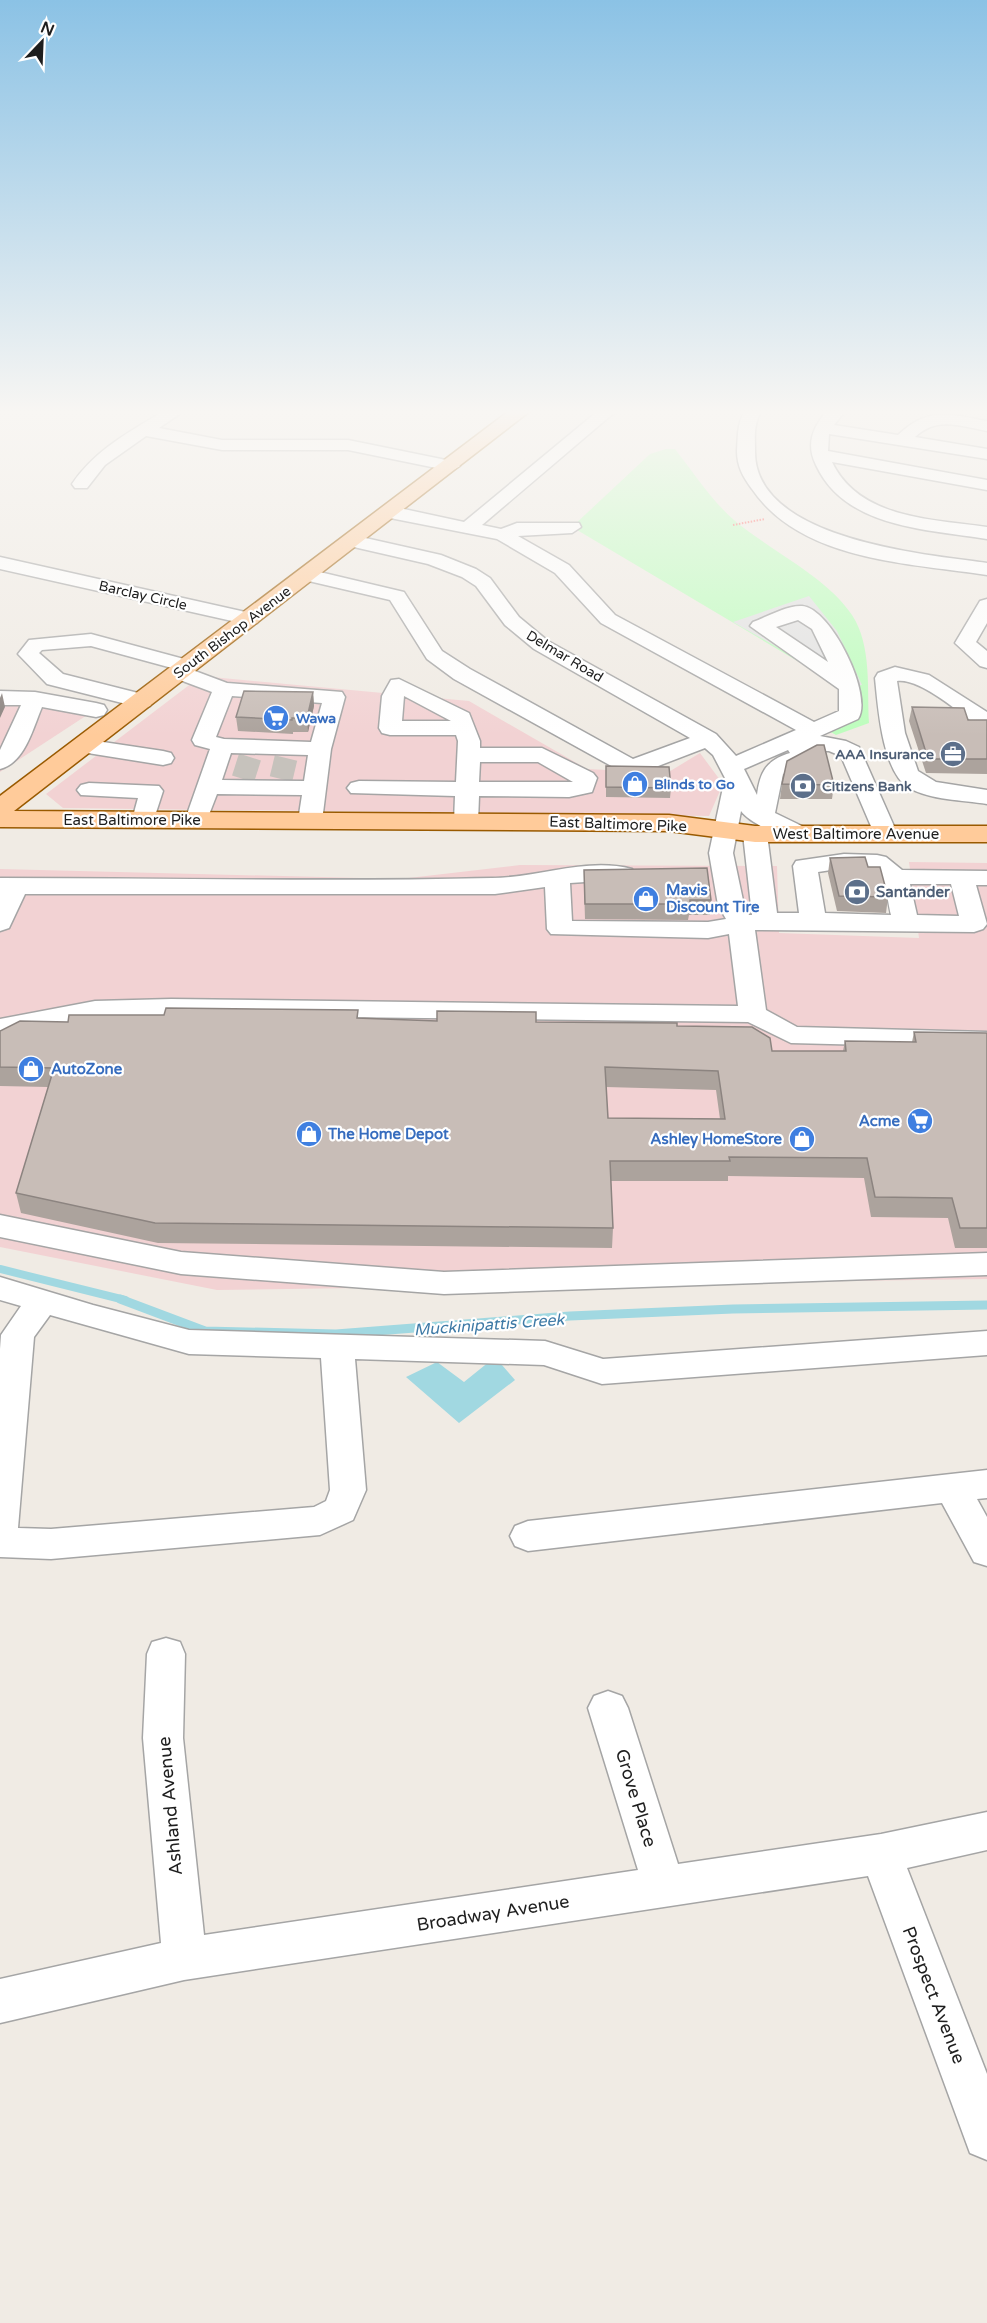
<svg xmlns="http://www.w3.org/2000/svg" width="987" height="2323" viewBox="0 0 987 2323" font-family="'Varela Round',sans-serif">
<rect width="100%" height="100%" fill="#f0ebe4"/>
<g fill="#f2d2d3">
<polygon points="201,676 469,701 587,769 667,773 700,753 723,784 709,816 63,808 46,794"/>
<polygon points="0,698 104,704 0,772"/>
<polygon points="909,862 987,863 987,1279 217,1290 0,1247 0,869 400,879 520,865 777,866 779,933 919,938"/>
</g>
<path fill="#bdfdbd" d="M666,449h9c19,24 36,51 59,71 35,30 93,57 118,95 20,30 15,75 17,108l-33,12 -19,-11 26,-13v-23l-271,-161 78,-73z"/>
<polygon fill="#e2e2e2" points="809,596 837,631 862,685 847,687 733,622"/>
<polygon fill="#a1d8e1" points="495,1357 515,1380 459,1423 406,1377 437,1362 464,1382"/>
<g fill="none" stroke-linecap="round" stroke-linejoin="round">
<polyline stroke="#a1d8e1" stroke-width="8" points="0,1269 125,1300"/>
<polyline stroke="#a1d8e1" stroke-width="9" points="120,1299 205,1331 336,1334 570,1316 733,1309 987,1305"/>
<g stroke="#c6c2bc" stroke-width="23" stroke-dasharray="23 11" stroke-linecap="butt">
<polyline points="243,779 250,757"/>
<polyline points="281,779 286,758"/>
</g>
<g stroke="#a5a5a5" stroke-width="3">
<g id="minor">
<path d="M164,411h20l-25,17 63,12h126l103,21 9,5 -9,5 -103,-21h-126l-76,-14 -41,29 -18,23h-12l-3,-4c23,-34 57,-52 92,-73z"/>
<path d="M598,411h18l-134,114 19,4 16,-6h62l2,4 -9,6 -54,3 51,29 46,50 199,107 25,-11v-22l-89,-63 3,-4c14,-5 34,-17 49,-16 29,2 72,90 56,113l-38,17 26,5 13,6 38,86 -3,5 -9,2 -9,-2 -35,-82 -12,-5h-18l4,5 -3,5 -29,13 -8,39 33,16 3,5 -3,5c-16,4 -58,-15 -67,-28l-8,42 11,52 5,10h3l-9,-81 3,-5 9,-2 9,2 3,5 10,79h22l-6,-47 3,-5 48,-7 33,1 9,2 16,13 85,1v14h-11l11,39 -4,5 -9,3 -219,-2 11,80 31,17 190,5v16l-196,-5 -43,-21 -577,-7 -76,2 -95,18v-16l95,-18 76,-2 567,7 -9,-72 -21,4 -157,-4 -4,-5 -2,-42 -50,7h-470l-16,34 -9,3v-53c164,0 328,4 492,0 46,0 94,-21 140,-9l3,5 -3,5 -62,4 2,38 136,1 18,-3 -8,-14 -9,-52 16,-75 -12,-23 -8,-7 -65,25h-16l-170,-94 -27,-20 -37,-59 -90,-21 -3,-4 10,-6 97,23 38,59 28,18 163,90 57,-21 -156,-89 -29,-24 -29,-39 -14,-9 -34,-13 -83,-19 -2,-4 2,-4 7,-2 89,20 35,14 14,9 29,39 29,24 168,93 20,22 60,-26 -195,-107 -46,-50 -58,-34 -107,-21 -9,-6 9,-6 74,16zM798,620l14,9 16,33 -52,-35zM788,750l2,3c-23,7 -30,18 -33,42l-13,-26zM844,868c43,2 39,8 47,47l-66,-2 -7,-41zM910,884h41l8,32 -42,-1z"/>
<path d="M745,411h17c-9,13 -7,25 -7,40 -1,89 169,103 232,112v12c-79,-12 -186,-14 -235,-86 -9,-12 -15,-23 -15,-38 1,-14 0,-28 8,-40z"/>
<path d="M827,411h18l-11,14 64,10c30,-29 51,-21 89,-14v10c-27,-5 -50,-15 -72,6l72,12v10l-158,-25 -1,17 159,29v10l-155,-28c27,57 100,57 155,65v12c-61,-10 -142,-11 -171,-74 -10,-20 -4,-37 11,-54z"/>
<polygon points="0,557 250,613 257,615 260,619 257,623 250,625 0,569"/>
<polygon points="987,599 987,623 976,642 987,651 987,668 980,666 955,643 980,601"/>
<path d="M91,634l104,28 4,4 -4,5 32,12 115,9 3,5 -14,52 -9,72 -4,5 -8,2 -8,-2 -4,-5 4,-26 -85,-1 -12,31 -8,2 -8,-2 -4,-5 25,-71 -15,-4 -3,-5 20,-48 -40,-15 -3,-5 3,-4 -81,-22 -49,4 -3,3 24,21 87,22 3,5 -3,5 -8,2 -95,-24 -29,-30 11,-14zM232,696l90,7 -11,39 -87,-3 -8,-2zM231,753l77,2 -4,26 -82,-1z"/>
<path d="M895,667l34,8 58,37v17l-8,-2c-19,-14 -59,-49 -82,-46l8,52 13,38 18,11 51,8v14c-25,-4 -56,-4 -78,-16 -27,-16 -31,-82 -34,-110l3,-5z"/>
<path d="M399,679l70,34 11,28v7h62l51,25 4,5 -5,14 -23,5 -90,-1 -1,26 -4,5 -8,2 -8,-2 -4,-5 1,-26 -104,-3 -4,-5 4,-5 8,-2 97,1 2,-41 -2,-6h-66l-8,-2 -3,-5 3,-32 9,-16zM404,696l47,25h-49zM480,762h58l35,20h-94z"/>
<path d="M0,691l35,1 61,11 8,2 3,5 -3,5 -8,2 -54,-10c-9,21 -17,56 -42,62v-19l21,-45h-21z"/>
<polygon points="83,739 163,751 171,753 174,758 171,763 163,765 75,751 72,746 75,741"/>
<polygon points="89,783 159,786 163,791 152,825 144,827 136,825 132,820 138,798 81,795 77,790 81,785"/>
<polygon points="0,1215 181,1252 444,1272 987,1253 987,1275 444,1294 181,1274 0,1237"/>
<path d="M0,1277l93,28 96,25 356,11 58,18 384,-28v24l-385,29 -58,-19 -189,-6 11,131 -13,30 -33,15 -269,24 -51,-2v-208l1,-14 20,-29 -21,-6zM50,1315l139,39 132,4 9,132 -4,11 -12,6 -263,22 -33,-1 16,-191z"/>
<polygon points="987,1470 987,1498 977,1499 987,1517 987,1566 974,1562 942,1503 528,1551 515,1546 510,1536 515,1526 528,1521"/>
<polygon points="166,1638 180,1642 185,1654 183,1738 204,1935 638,1870 588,1708 594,1696 608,1691 622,1696 628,1708 678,1864 881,1834 987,1812 987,1850 907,1868 987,2074 987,2160 970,2153 868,1876 184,1980 0,2023 0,1979 161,1943 143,1738 147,1654 152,1642"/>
</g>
</g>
<g stroke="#995a00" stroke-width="3">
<polygon id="major" points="509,411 530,411 14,811 669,815 755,826 987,826 987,842 755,842 669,831 0,827 0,796"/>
</g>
<polyline stroke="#ff6966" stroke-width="2" stroke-dasharray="1.5 1.5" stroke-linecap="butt" points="733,525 765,519"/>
<use href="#minor" fill="#fff" fill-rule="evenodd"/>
<use href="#major" fill="#ffcb9a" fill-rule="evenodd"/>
</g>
<g fill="#aca39d" fill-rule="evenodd">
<polygon points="313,692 314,706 308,732 293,732 293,734 238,731 236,717"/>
<polygon points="912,707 968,720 987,720 987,774 926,773 909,721"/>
<polygon points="606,766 671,788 670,798 606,797"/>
<polygon points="782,784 834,785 832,799 780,799"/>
<polygon points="830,858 868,867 888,897 886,913 837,911 828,873"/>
<polygon points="584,870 711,900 710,915 689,915 688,920 585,919 584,885"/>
<path d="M359,1018l78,3 99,1 141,4 95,25h71l2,-10 67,1 2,-10 73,1v215h-32l-7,-30 -77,-1 -7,-39 -136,-2v5h-117l2,47 -1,20 -454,-5 -137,-30 -5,-20 32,-106 -48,-1v-55l68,-9zM606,1087l110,3 4,29 -112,-1z"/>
</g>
<g fill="#8c8480">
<polygon points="313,692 314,706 308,732 307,718"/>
<polygon points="2,693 5,707 0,718 0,698"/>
</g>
<g fill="#c8bdb7" stroke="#8c8480" stroke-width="1.5" fill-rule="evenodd">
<polygon points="244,691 313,692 307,718 292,718 292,720 236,717"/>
<polygon points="912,707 964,708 968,720 987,720 987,759 928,759"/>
<polygon points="817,745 824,745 834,785 782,784 787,761"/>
<polygon points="606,766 669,767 671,788 606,787"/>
<polygon points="865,857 868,867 880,867 888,897 839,896 830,858"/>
<polygon points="707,868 711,900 690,900 690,904 585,904 584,870"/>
<path d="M166,1008l192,2 -1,8 80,3v-10l99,1v10l141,1v3l75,1 18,11 2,13h74l-1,-10 71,1 -2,-10 73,1v195h-27l-8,-30 -77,-1 -8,-39 -138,-1 1,4h-120l3,67 -458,-5 -139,-30 38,-125 -54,-1v-36l20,-10 48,1 1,-7h95zM605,1067l113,4 7,48 -117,-1z"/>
</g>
<linearGradient id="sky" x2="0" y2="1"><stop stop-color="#8bc2e5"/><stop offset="0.56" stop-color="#f8f6f3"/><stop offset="1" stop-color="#f8f6f3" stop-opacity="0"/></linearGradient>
<rect width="987" height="736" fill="url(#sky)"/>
<defs>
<g id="supermarket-disc" transform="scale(1.35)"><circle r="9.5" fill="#3f7fe0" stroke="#fff"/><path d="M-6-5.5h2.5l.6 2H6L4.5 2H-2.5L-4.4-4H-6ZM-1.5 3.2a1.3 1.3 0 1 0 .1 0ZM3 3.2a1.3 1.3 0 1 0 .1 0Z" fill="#fff"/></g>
<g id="office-disc" transform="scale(1.35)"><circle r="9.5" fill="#5c6f8a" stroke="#fff"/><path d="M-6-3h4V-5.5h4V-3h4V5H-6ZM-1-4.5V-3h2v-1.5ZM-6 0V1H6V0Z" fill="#fff"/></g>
<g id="shop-disc" transform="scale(1.35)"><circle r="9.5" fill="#3f7fe0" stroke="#fff"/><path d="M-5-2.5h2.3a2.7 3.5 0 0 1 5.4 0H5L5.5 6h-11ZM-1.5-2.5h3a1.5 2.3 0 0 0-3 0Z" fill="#fff"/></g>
<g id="bank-disc" transform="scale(1.35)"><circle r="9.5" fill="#5c6f8a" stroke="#fff"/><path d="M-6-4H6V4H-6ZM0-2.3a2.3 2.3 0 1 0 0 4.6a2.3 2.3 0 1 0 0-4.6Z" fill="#fff"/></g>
</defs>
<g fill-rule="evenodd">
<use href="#supermarket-disc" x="276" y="718"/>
<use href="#office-disc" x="953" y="754"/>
<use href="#shop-disc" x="635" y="784"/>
<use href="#bank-disc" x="803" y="786"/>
<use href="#bank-disc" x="857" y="892"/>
<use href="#shop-disc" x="646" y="899"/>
<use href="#shop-disc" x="31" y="1069"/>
<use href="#supermarket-disc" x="920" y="1121"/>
<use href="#shop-disc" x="309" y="1134"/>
<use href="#shop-disc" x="802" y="1139"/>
</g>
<g text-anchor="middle" stroke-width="4.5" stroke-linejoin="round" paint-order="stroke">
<g font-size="14" fill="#1e1e1e" stroke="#fff">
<text transform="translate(143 595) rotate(13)" y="5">Barclay Circle</text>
<text transform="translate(232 632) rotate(-37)" y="5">South Bishop Avenue</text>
<text transform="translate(565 656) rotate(31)" y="5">Delmar Road</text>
</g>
<g font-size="14" font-weight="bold" fill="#366cbe" stroke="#fff" text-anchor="start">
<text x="296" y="723">Wawa</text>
<text x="654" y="789">Blinds to Go</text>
</g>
<g font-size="14" font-weight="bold" fill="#4e5e75" stroke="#fff" text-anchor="end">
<text x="934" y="759">AAA Insurance</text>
<text x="822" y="791" text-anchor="start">Citizens Bank</text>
</g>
<g font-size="15" fill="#1e1e1e" stroke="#fff">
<text x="132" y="825">East Baltimore Pike</text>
<text transform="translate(618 824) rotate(2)" y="5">East Baltimore Pike</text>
<text x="856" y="839">West Baltimore Avenue</text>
</g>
<g font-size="15" font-weight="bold" fill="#366cbe" stroke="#fff" text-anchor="start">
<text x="666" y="895">Mavis<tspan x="666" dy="17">Discount Tire</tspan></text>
<text x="51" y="1074">AutoZone</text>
<text x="900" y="1126" text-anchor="end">Acme</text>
<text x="328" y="1139">The Home Depot</text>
<text x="782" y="1144" text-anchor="end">Ashley HomeStore</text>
</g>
<g font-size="15" font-weight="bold" fill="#4e5e75" stroke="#fff" text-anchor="start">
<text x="876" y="897">Santander</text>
</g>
<g font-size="16" font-style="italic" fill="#3e7aa6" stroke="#fff">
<text transform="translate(489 1324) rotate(-4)" y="6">Muckinipattis Creek</text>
</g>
<g font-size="18" fill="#1e1e1e" stroke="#fff">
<text transform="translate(636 1798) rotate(73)" y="6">Grove Place</text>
<text transform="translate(170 1806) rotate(-95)" y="6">Ashland Avenue</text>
<text transform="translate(493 1913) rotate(-9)" y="6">Broadway Avenue</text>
<text transform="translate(934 1995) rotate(69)" y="6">Prospect Avenue</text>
</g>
</g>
<g transform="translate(42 42) rotate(23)" stroke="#ffffff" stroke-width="4.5" paint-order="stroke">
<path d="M0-4.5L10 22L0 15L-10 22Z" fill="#1e1e1e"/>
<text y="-9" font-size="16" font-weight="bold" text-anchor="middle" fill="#1e1e1e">N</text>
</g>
</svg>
